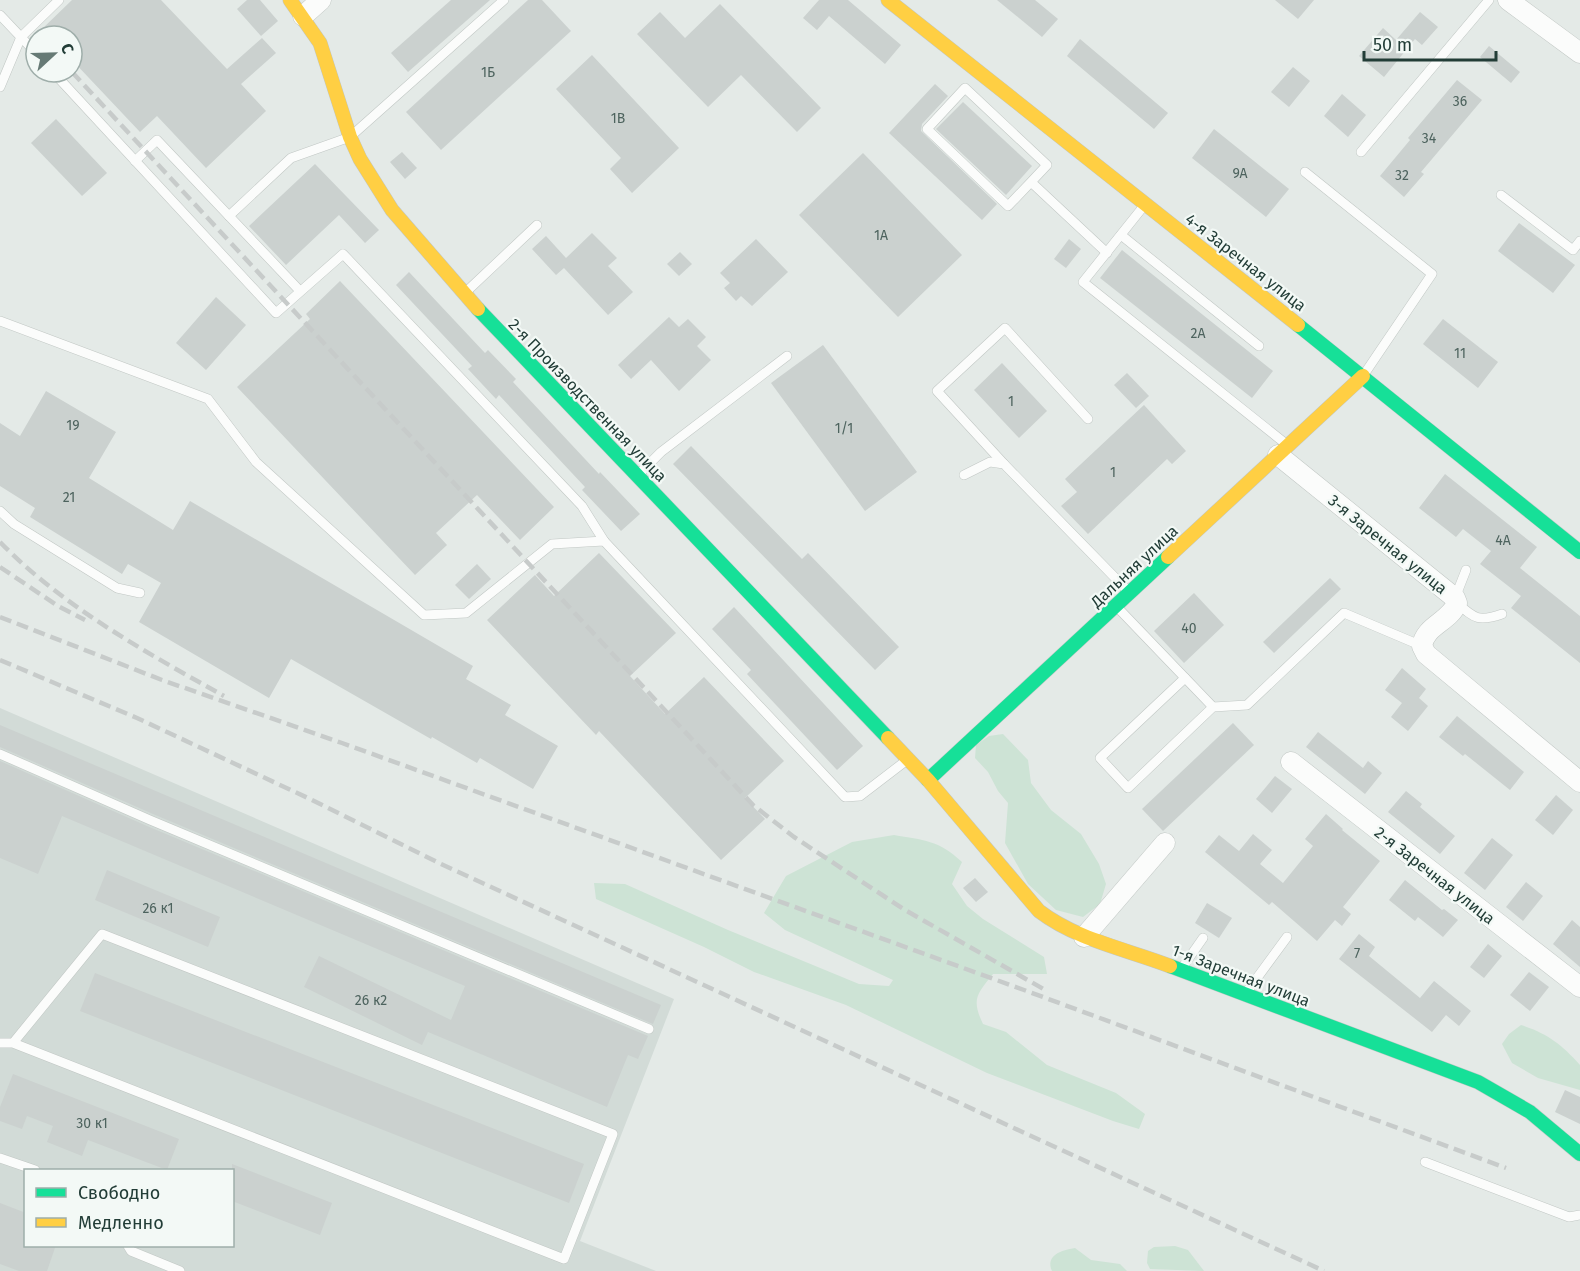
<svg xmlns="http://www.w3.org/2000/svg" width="1580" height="1271" viewBox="0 0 1580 1271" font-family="'Fira Sans',sans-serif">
<rect width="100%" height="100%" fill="#e4eae7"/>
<path fill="#d2dbd7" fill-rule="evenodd" d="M0,708l674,291 -94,242 76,30h-656zM26,1170h206v76h-206z"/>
<g fill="#cde3d5">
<polygon points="1003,734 1028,760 1031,783 1051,810 1081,834 1099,864 1106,884 1100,904 1083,917 1056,910 1028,884 1005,843 1008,803 998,791 988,772 975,758 976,745 989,736"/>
<path d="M894,835c29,5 45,5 68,27l-10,22 15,22 16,13 61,38 3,17h-54c-16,20 -22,25 -10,50l23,8 41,33 69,28 29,21 -6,15 -26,-8 -126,-48 -141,-68 -92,-33 -50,-25 -108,-48 -2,-16 31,1 103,46 131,54 30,2 4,-6 -108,-50 -21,-17 22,-37 66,-34z"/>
<path d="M1521,1025c27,9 40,19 59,40v25l-42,-12 -26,-15 -10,-19 7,-10z"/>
<polygon points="1175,1246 1188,1250 1204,1271 1150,1269 1147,1263 1148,1251 1154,1247"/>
<path d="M1075,1248l16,12 29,4 7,7h-75c-7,-16 10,-21 23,-23z"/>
</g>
<g fill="#cbd1cf">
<polygon points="72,0 161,0 227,69 262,38 276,53 241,84 266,111 206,168 157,116 140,132 72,60 72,36 49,36 42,29"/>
<polygon points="247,0 260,0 278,21 261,36 237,9"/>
<polygon points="451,0 490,0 408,72 391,53"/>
<polygon points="528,0 542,0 571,31 441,150 406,112"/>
<polygon points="819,0 848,0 901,45 885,64 829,16 817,30 803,18"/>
<polygon points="997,0 1035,0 1058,19 1042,37"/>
<polygon points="1275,0 1314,0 1298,19"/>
<polygon points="720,4 821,108 797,132 741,75 708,107 637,34 660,12 685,38"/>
<polygon points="1420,12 1438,27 1422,45 1415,39 1384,77 1359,56 1383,28 1396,40"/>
<polygon points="1080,39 1168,113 1154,129 1067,56"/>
<polygon points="1489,46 1520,72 1511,83 1480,57"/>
<polygon points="592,55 679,148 632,193 610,169 621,158 556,89"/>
<polygon points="1293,67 1310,81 1289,107 1271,92"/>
<polygon points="1457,80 1482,100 1421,172 1424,174 1404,197 1380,176 1410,140 1408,138"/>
<polygon points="935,84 948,96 922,124 921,131 997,204 982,220 889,133"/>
<polygon points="1342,94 1366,115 1348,137 1324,116"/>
<polygon points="963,102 1032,166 1006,195 936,129"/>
<polygon points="56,119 107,173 82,196 31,143"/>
<polygon points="1214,129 1289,189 1266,217 1192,158"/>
<polygon points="402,152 417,168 405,179 390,162"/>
<polygon points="863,153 962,255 898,317 799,215"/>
<polygon points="315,164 379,230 365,243 339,215 286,265 249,226"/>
<polygon points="1519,223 1575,265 1553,293 1498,251"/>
<polygon points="592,233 617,258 608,266 633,292 608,315 564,268 556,275 532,249 546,236 566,258"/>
<polygon points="756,239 788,272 752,306 741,296 736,301 724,288 730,283 720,273"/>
<polygon points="1069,239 1081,249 1066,268 1054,259"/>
<polygon points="1122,250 1273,371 1252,398 1100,278"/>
<polygon points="680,252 692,264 679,276 667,264"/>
<polygon points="409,272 485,353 488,350 516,379 513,382 599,474 600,472 640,514 621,531 582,490 585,487 499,395 496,399 468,369 472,366 396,285"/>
<polygon points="340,281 554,507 520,540 477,495 436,533 447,545 415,575 237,387 310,319 306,314"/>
<polygon points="216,297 246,325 206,370 176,343"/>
<polygon points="669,317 679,327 688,319 706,337 697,346 711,360 679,391 651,360 631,379 618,365"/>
<polygon points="1443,319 1498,362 1478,388 1423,344"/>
<polygon points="823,345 917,472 865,511 771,383"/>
<polygon points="1002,363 1047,411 1019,438 974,390"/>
<polygon points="1127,373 1149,396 1136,408 1114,385"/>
<polygon points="46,391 116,432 89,478 173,530 190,501 473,666 466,679 511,705 505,715 558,746 533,789 480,758 477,763 432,737 431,739 291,659 269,698 139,622 161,583 128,564 122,574 30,517 35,508 0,486 0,423 20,436"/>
<polygon points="1144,405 1186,451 1172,464 1167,459 1088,534 1061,506 1077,492 1065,479"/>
<polygon points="691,446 802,559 808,553 899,647 875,670 673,464"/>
<polygon points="1445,474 1537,547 1520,568 1580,616 1580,663 1511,608 1521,596 1480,564 1491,551 1463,529 1456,537 1419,508"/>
<polygon points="599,553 676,633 630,676 665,714 704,677 784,761 745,798 765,819 721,860 599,731 596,735 487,620 535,575 554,596"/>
<polygon points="477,564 491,579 469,599 455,585"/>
<polygon points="1330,578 1341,589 1274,653 1263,642"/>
<polygon points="1194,593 1224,625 1184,663 1154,631"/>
<polygon points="734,607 863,746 837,770 747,674 751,670 712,629"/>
<polygon points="1402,668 1426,689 1419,698 1428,706 1408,731 1391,717 1402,703 1385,690"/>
<polygon points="1457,716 1524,772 1510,790 1465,754 1463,756 1439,737"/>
<polygon points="1233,723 1254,745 1163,831 1142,809"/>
<polygon points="0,725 661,1005 653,1024 153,814 0,747"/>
<polygon points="1318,732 1363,768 1368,761 1382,773 1365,794 1306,747"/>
<polygon points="0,761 147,826 648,1036 638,1059 628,1055 607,1107 428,1032 422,1045 304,987 319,956 451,1020 465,986 62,816 38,874 0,858"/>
<polygon points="1275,776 1292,789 1272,813 1256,799"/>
<polygon points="1406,791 1422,804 1420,807 1455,836 1440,854 1388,812"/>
<polygon points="1556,795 1573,810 1553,835 1535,820"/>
<polygon points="1326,814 1343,829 1342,830 1380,861 1343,907 1351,914 1342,926 1335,920 1317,941 1272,902 1269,905 1205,852 1219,835 1239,851 1253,834 1272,850 1260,864 1283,883 1313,846 1305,839"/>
<polygon points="1492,838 1513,855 1485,890 1464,873"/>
<polygon points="107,870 220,917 208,947 95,900"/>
<polygon points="975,878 988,892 976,902 963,888"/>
<polygon points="1405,880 1442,910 1444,909 1458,920 1443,937 1418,917 1415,921 1389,900"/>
<polygon points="1526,882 1543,896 1523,921 1506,907"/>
<polygon points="1207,903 1232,918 1219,938 1195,923"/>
<polygon points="1572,920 1580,927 1580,967 1553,944"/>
<polygon points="1359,934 1375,947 1369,956 1420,998 1434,981 1471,1011 1459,1026 1446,1015 1432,1032 1339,959"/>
<polygon points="1488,944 1502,956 1484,978 1470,967"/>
<polygon points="1529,972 1549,987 1530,1011 1510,995"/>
<polygon points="95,973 584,1164 569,1203 80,1011"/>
<polygon points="13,1074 179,1139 167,1170 88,1140 82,1156 47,1142 53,1126 27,1116 22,1129 0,1121 0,1107"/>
<polygon points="1565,1090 1580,1097 1580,1124 1555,1112"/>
<polygon points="232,1164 332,1203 320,1235 232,1201"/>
<polygon points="0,1203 26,1213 26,1245 56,1245 47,1271 19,1271 0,1264"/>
</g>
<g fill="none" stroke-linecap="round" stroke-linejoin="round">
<g stroke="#c1c7c4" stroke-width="10">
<g id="lane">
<polyline points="0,15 36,53"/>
<polyline points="53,72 276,313 343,254 582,506 604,541"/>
<polyline points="0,87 21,37 59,0"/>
<polyline points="1361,152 1489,0"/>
<polyline points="135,161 157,140 300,291"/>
<polyline points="1305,172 1432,274 1365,373"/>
<polyline points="1031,182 1047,165 965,88 927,129 1008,206 1031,182 1107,253"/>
<polyline points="1501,195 1573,250 1580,241"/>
<polyline points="1143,207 1083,282 1286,444"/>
<polyline points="229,216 291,158 350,137 504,0"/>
<polyline points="1121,235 1259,346"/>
<polyline points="467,291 537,225"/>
<polyline points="0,321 208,399 256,462 424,615 466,613 552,544 604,541 845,797 860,796 907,760"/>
<polyline points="1004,464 937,391 1005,328 1088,419"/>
<polyline points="639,474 661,452 787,356"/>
<polyline points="964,475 990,462 1004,464 1128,591"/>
<polyline points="0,511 14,524 117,588 140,593"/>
<polyline points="1455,598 1466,570"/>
<path d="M1457,603c18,16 22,19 45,11"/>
<polyline points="1117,607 1213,707"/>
<polyline points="1185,678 1100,758 1128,788 1213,707 1247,705 1344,613 1422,646"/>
<polyline points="0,754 150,820 649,1029"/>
<polyline points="1182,968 1203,938"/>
<polyline points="1246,993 1287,937"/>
<polyline points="0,1043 13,1043 102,934 613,1134 564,1259 13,1043"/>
<polyline points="0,1158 35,1170"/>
<polyline points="1425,1162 1569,1217 1580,1215"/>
<polyline points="128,1246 131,1251 180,1271"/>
</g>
</g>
<g stroke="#c1c7c4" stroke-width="21">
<g id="street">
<polyline points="1508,0 1580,53"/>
<polyline points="303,16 321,0"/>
<path d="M1278,455l177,143 2,5c-7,19 -32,22 -35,43l4,8 154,128"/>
<polyline points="1291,762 1580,987"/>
<polyline points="1084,937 1165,843"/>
</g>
</g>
<g stroke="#c0c7c5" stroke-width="15">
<g id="fast">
<polyline points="478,309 888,738"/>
<polyline points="1298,325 1580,552"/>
<polyline points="928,780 1168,557"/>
<polyline points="1170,966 1478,1082 1530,1112 1580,1154"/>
</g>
</g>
<g stroke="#c0c7c5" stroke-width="15">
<g id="slow">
<polyline points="290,0 320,43 350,137 360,159 392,210 478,309"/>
<polyline points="888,0 1298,325"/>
<polyline points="1168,557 1363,376"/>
<path d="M888,738l40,42 111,131c38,29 87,38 131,55"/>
</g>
</g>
<use href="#lane" stroke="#fbfcfb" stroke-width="9"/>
<use href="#street" stroke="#fbfcfb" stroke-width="20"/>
<use href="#fast" stroke="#16e098" stroke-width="14"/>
<use href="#slow" stroke="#ffcf43" stroke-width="14"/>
<g stroke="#c7cbca" stroke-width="4.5" stroke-dasharray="12 6" stroke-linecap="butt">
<polyline points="72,72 753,805 794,837 905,910 1047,991"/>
<path d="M0,542c62,64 147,111 224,154"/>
<polyline points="0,567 58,606 85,620"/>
<polyline points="0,617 162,680 342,743 1024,990 1506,1168"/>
<polyline points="0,660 137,718 310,799 439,863 1324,1271"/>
</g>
</g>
<g text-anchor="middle" stroke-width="4.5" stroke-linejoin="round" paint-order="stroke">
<g font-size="14" fill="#4d635e">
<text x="488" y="77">1Б</text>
<text x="1460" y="106">36</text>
<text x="618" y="123">1В</text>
<text x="1429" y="143">34</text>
<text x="1240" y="178">9А</text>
<text x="1402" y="180">32</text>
<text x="881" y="240">1А</text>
<text x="1198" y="338">2А</text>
<text x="1460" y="358">11</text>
<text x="1011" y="406">1</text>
<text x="73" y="430">19</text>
<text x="844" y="433">1/1</text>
<text x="1113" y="477">1</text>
<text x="69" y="502">21</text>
<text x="1503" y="545">4А</text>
<text x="1189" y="633">40</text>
<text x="158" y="913">26 к1</text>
<text x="1357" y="958">7</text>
<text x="371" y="1005">26 к2</text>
<text x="92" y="1128">30 к1</text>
</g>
<g font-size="16" fill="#223d37" stroke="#f3f9f6">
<text transform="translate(1246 262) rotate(38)" y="6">4-я Заречная улица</text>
<text transform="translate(588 400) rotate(46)" y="6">2-я Производственная улица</text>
<text transform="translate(1388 544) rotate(39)" y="6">3-я Заречная улица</text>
<text transform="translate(1134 566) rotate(-43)" y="6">Дальняя улица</text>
<text transform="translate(1435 875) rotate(38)" y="6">2-я Заречная улица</text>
<text transform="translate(1241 975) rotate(21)" y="6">1-я Заречная улица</text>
</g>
</g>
<rect x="24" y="1169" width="210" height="78" fill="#f3f9f6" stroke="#9faeaa" stroke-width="1.5"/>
<rect x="36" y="1188" width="30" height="9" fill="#16e098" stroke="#9faeaa" stroke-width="1.5"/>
<text x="78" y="1199" font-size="18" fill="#223d37">Свободно</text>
<rect x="36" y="1218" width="30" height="9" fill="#ffcf43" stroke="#9faeaa" stroke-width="1.5"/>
<text x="78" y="1229" font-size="18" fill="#223d37">Медленно</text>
<g transform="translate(54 54) rotate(68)"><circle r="28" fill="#f3f9f6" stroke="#9faeaa" stroke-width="1.5"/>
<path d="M0-4.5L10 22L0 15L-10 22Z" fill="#667a75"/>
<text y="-9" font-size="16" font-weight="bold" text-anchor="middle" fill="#223d37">С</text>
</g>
<path d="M1364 51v9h132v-9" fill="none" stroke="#223d37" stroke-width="3"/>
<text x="1373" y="51" font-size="18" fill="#223d37" stroke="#f3f9f6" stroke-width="4.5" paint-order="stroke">50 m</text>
</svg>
